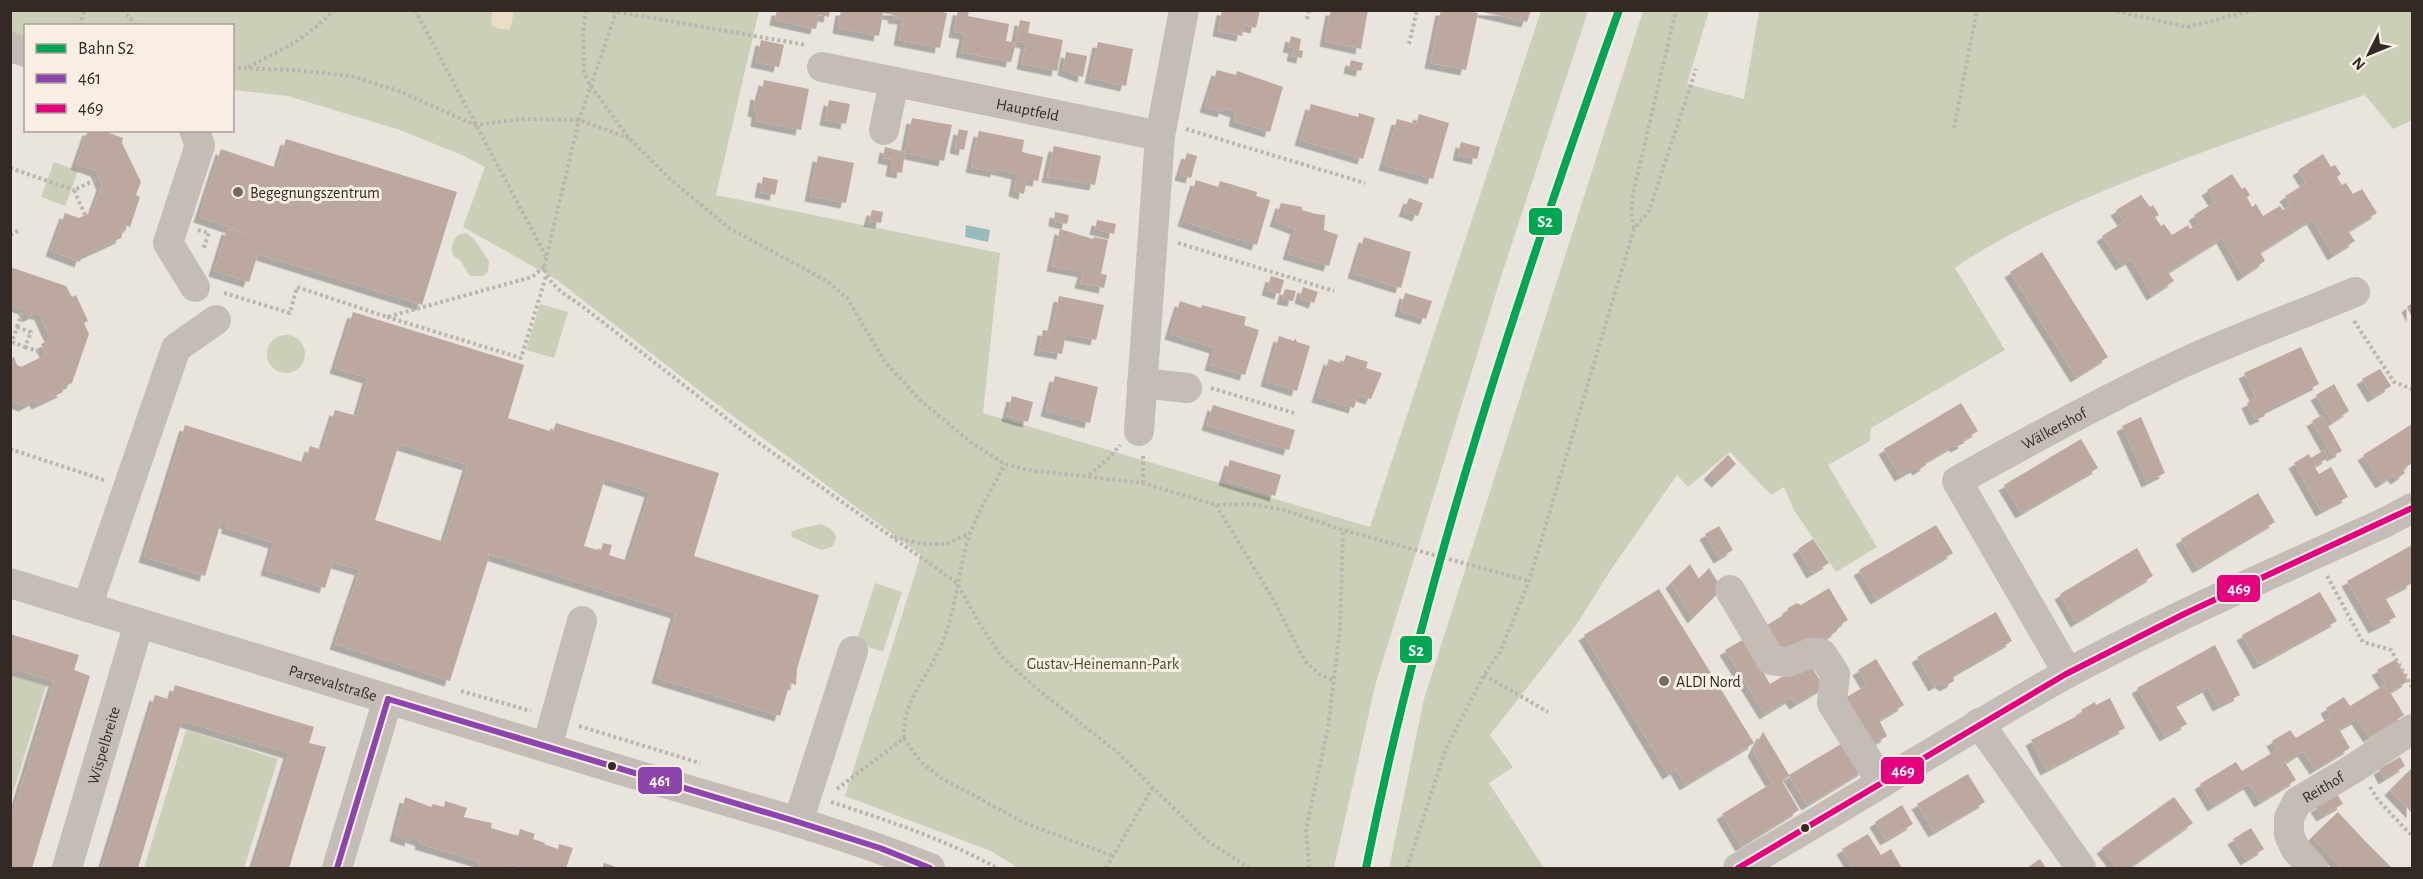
<svg xmlns="http://www.w3.org/2000/svg" width="2423" height="879" viewBox="0 0 2423 879" font-family="'Alegreya Sans',sans-serif">
<defs>
<filter id="shadow"><feDropShadow dx="-5.5" dy="5.5" stdDeviation="0" flood-color="#0004"/></filter>
</defs>
<rect width="100%" height="100%" fill="#eae4de"/>
<g fill="#cbcfb8">
<polygon points="10,11 759,11 716,195 1000,253 983,413 1370,527 1541,11 1588,11 1500,280 1375,686 1334,868 1018,868 991,851 845,796 921,555 710,399 557,280 463,227 485,167 464,156 400,130 288,96 233,90 232,26 26,26 25,46 11,40"/>
<path d="M1643,11h66l-22,73 57,15 15,-88h653v109l-19,9 -28,-34c-91,31 -181,62 -269,99 -49,21 -98,44 -141,74l50,82 -134,78 -1,13 -42,24 49,82 -41,25 -42,-62 -10,-23 -13,8 -41,-43 -42,35 -11,-12 -67,96 -33,53 -87,111 23,32 -24,16 55,85h-155l35,-169z"/>
<polygon points="54,162 78,171 65,206 41,197"/>
<path d="M466,233l8,6 15,22 -1,10 -4,5h-14l-10,-16 -7,-4c-3,-12 1,-22 13,-23z"/>
<polygon points="540,304 568,312 554,358 526,350"/>
<circle cx="286" cy="354" r="19"/>
<path d="M820,524c12,4 21,10 12,23l-11,3 -29,-13 -1,-5 4,-2z"/>
<polygon points="875,583 902,592 883,652 856,643"/>
<polygon points="11,675 46,686 11,799 10,675"/>
<polygon points="186,730 278,759 244,868 144,868"/>
</g>
<polygon fill="#ebdcc4" points="492,11 514,11 510,30 499,29 491,25"/>
<polygon fill="#9abbbb" points="966,225 990,230 988,242 965,237"/>
<g fill="#bda8a0" fill-rule="evenodd" filter="url(#shadow)">
<polygon points="777,10 830,10 829,17 819,15 816,29 775,20"/>
<polygon points="841,10 935,10 947,13 940,48 899,40 903,19 893,18 894,15 883,13 879,36 838,28"/>
<polygon points="958,10 969,10 968,16 1009,24 1006,41 1016,43 1011,62 961,52 965,34 954,32"/>
<polygon points="1222,10 1260,10 1256,28 1244,25 1242,36 1218,31"/>
<polygon points="1331,10 1368,10 1361,49 1325,41"/>
<polygon points="1441,10 1464,10 1478,13 1466,70 1430,63"/>
<polygon points="1474,10 1531,10 1527,22"/>
<polygon points="1020,20 1030,22 1028,33 1063,40 1057,71 1022,64 1026,43 1016,41"/>
<polygon points="1291,36 1301,39 1299,50 1303,51 1302,58 1292,56 1294,48 1288,47"/>
<polygon points="761,40 784,45 779,67 756,62"/>
<polygon points="1098,42 1133,49 1126,86 1090,78"/>
<polygon points="1066,52 1087,56 1083,77 1063,70"/>
<polygon points="1351,60 1363,63 1361,71 1349,68"/>
<polygon points="1217,70 1236,75 1237,71 1283,87 1270,132 1234,121 1236,112 1224,108 1223,112 1205,107"/>
<polygon points="764,80 809,89 801,130 756,121 757,112 753,111 756,94 761,95"/>
<polygon points="829,100 850,104 846,124 825,120"/>
<polygon points="1311,104 1358,117 1359,113 1375,118 1363,159 1300,140"/>
<polygon points="1419,114 1449,123 1433,179 1384,165 1397,119 1416,124"/>
<polygon points="912,118 952,125 944,161 905,153"/>
<polygon points="959,129 968,131 964,150 955,148"/>
<polygon points="88,130 101,130 123,138 122,143 141,182 136,195 140,197 130,227 125,225 121,238 82,256 80,262 51,251 65,213 79,218 92,212 102,185 96,171 76,164"/>
<polygon points="979,131 1024,140 1022,152 1043,157 1038,181 1027,179 1024,194 1014,191 1017,174 996,169 996,172 971,167"/>
<polygon points="286,139 457,192 422,305 258,254 249,282 214,271 227,229 249,234 199,217 221,149 277,168"/>
<polygon points="1461,142 1480,147 1477,159 1458,155"/>
<polygon points="1054,146 1101,156 1095,185 1047,177"/>
<polygon points="885,147 905,152 902,173 891,171 893,160 883,158"/>
<polygon points="1187,153 1197,156 1191,178 1180,175"/>
<polygon points="2323,154 2331,167 2335,165 2341,174 2337,177 2342,185 2346,183 2353,194 2362,189 2377,213 2348,231 2355,241 2333,255 2312,219 2260,252 2265,261 2243,276 2222,238 2168,272 2174,281 2152,295 2131,259 2121,265 2102,236 2124,222 2116,210 2141,195 2150,207 2153,205 2159,215 2155,217 2161,226 2164,224 2172,235 2188,225 2190,229 2199,224 2194,215 2215,202 2207,190 2232,174 2242,189 2245,187 2250,195 2247,197 2252,207 2256,204 2263,216 2280,206 2283,210 2291,205 2285,196 2306,183 2298,170"/>
<polygon points="818,156 854,163 846,203 810,196"/>
<polygon points="763,177 778,180 775,195 760,192"/>
<polygon points="1196,180 1218,187 1220,181 1257,192 1256,196 1270,200 1257,245 1183,221"/>
<polygon points="1409,198 1423,203 1418,216 1404,211"/>
<polygon points="1281,203 1302,207 1302,210 1316,214 1325,215 1324,230 1338,235 1329,266 1288,254 1296,229 1275,221"/>
<polygon points="872,210 883,212 881,223 869,221"/>
<polygon points="1055,212 1069,215 1067,224 1054,221"/>
<polygon points="1097,220 1116,224 1114,234 1095,229"/>
<polygon points="1060,229 1093,239 1094,237 1108,240 1101,274 1107,275 1104,288 1080,283 1083,272 1052,266"/>
<polygon points="1364,237 1411,252 1401,288 1353,273"/>
<polygon points="2042,252 2108,357 2076,377 2010,272"/>
<polygon points="10,267 66,286 72,297 76,295 88,321 84,323 89,334 72,383 61,388 63,392 37,404 35,400 24,406 10,401 10,359 14,357 17,365 21,367 43,356 45,352 41,344 48,341 50,337 40,315 35,313 28,317 24,309 10,304"/>
<polygon points="1271,276 1284,280 1280,294 1267,290"/>
<polygon points="1303,287 1318,292 1314,303 1300,298"/>
<polygon points="1285,289 1296,291 1293,301 1282,299"/>
<polygon points="1405,293 1432,301 1426,319 1400,311"/>
<polygon points="1059,296 1104,305 1096,340 1066,334 1062,354 1039,350 1043,330 1052,331"/>
<polygon points="1180,301 1201,308 1202,305 1246,317 1244,325 1259,330 1245,375 1210,365 1215,348 1170,334"/>
<polygon points="2412,303 2412,317 2407,307"/>
<path d="M353,312l171,53 -16,53 45,14 3,-9 163,50 -25,83 125,39 -22,74 -1,16 -6,-2 -10,33 -123,-38 19,-65 -188,-59 1,3 -39,124 -115,-37 25,-74 -27,-8 -8,26 -59,-18 8,-27 -48,-15 2,-4 -7,-2 -16,54 -61,-19 41,-132 120,38 5,-17 12,4 13,-40 22,6 11,-38 -33,-10zM399,444l69,21 -24,77 -69,-22zM605,478l45,14 -22,69 -19,-6 3,-10 -9,-2 -2,8 -17,-5z"/>
<polygon points="1279,336 1294,341 1295,338 1297,342 1310,346 1297,391 1266,381"/>
<polygon points="2301,347 2319,384 2263,412 2265,416 2255,420 2247,403 2256,398 2244,373"/>
<polygon points="1346,355 1368,362 1366,368 1382,373 1371,399 1358,395 1354,408 1317,397 1329,359 1343,364"/>
<polygon points="2380,369 2391,386 2373,397 2362,379"/>
<polygon points="1055,376 1098,387 1090,423 1046,411"/>
<polygon points="2334,384 2349,411 2332,422 2316,395"/>
<polygon points="1012,396 1033,402 1028,422 1007,416"/>
<polygon points="1961,403 1978,431 1963,440 1964,443 1956,447 1954,445 1925,462 1926,465 1918,470 1916,467 1900,476 1884,449"/>
<polygon points="1213,405 1295,430 1289,450 1207,425"/>
<polygon points="2322,415 2342,451 2332,456 2312,421"/>
<polygon points="2141,417 2165,473 2147,482 2122,426"/>
<polygon points="2412,424 2412,463 2403,469 2405,473 2396,479 2393,475 2381,483 2363,455"/>
<polygon points="2081,439 2098,468 2021,513 2004,485"/>
<polygon points="2324,450 2328,458 2314,466 2319,474 2331,467 2348,497 2321,511 2294,463 2309,454 2311,458"/>
<polygon points="1728,455 1736,464 1717,482 1709,474"/>
<polygon points="1230,460 1281,475 1275,496 1224,480"/>
<polygon points="2258,493 2275,522 2198,568 2181,539"/>
<polygon points="1936,525 1953,553 1876,599 1859,570"/>
<polygon points="1719,526 1733,550 1719,558 1705,534"/>
<polygon points="1813,539 1829,563 1812,573 1798,549"/>
<polygon points="2412,545 2412,583 2385,597 2396,617 2374,628 2347,581"/>
<polygon points="2137,548 2153,576 2076,622 2060,594"/>
<polygon points="1690,564 1699,579 1709,568 1722,589 1693,618 1671,583"/>
<polygon points="1829,588 1848,620 1838,626 1837,631 1824,639 1819,637 1804,646 1800,641 1777,654 1762,628 1787,613 1788,608 1797,603 1801,605"/>
<polygon points="1659,589 1754,743 1685,785 1676,769 1668,774 1584,635"/>
<polygon points="2320,592 2337,621 2259,664 2242,635"/>
<polygon points="1996,612 2012,641 1953,675 1954,681 1945,686 1940,682 1934,686 1917,657"/>
<polygon points="10,634 79,655 74,670 90,676 32,868 10,868 10,822 54,681 10,668"/>
<polygon points="1744,639 1770,684 1808,661 1824,687 1795,704 1791,698 1765,714 1725,650"/>
<polygon points="2215,645 2240,695 2218,706 2208,687 2175,705 2187,724 2165,736 2137,688"/>
<polygon points="1876,659 1904,705 1879,720 1887,736 1874,744 1845,698 1867,685 1858,670"/>
<polygon points="2396,659 2408,681 2390,692 2404,715 2369,737 2357,719 2339,729 2350,748 2315,769 2303,751 2294,757 2285,762 2296,780 2260,802 2249,784 2213,806 2200,784 2236,762 2242,771 2277,750 2272,741 2290,730 2296,738 2331,717 2326,708 2336,702 2344,697 2350,706 2386,684 2377,670"/>
<polygon points="175,685 314,727 309,743 326,747 289,868 253,868 289,753 182,721 138,868 102,868 155,695 171,700"/>
<polygon points="2110,698 2125,728 2046,770 2031,740 2083,713 2081,710 2095,702 2096,705"/>
<polygon points="1763,732 1789,775 1846,741 1864,770 1807,805 1789,776 1782,781 1799,810 1741,846 1722,814 1772,783 1753,751"/>
<polygon points="2400,757 2405,766 2384,779 2379,769"/>
<polygon points="2412,768 2412,813 2390,790"/>
<polygon points="1968,774 1985,802 1934,832 1917,804"/>
<polygon points="2337,794 2343,804 2322,816 2316,807"/>
<polygon points="405,797 431,807 433,804 444,807 445,801 467,808 464,817 492,823 491,828 518,836 520,829 535,834 533,839 545,843 544,844 558,849 559,844 573,848 566,868 518,868 519,866 511,864 509,868 494,867 493,868 483,868 479,867 480,862 420,844 421,841 411,837 410,841 395,836"/>
<polygon points="2174,797 2193,823 2129,868 2117,868 2102,848"/>
<polygon points="1902,805 1913,824 1886,840 1875,822"/>
<polygon points="2338,812 2366,842 2392,868 2342,868 2326,852 2312,837"/>
<polygon points="2251,828 2264,849 2246,860 2233,839"/>
<polygon points="1868,834 1881,855 1891,849 1902,868 1853,868 1842,849"/>
<polygon points="2040,859 2046,868 2027,868"/>
<polygon points="604,863 619,868 602,868"/>
</g>
<g fill="none" stroke-linecap="round" stroke-linejoin="round">
<g stroke="#bcb5af" stroke-width="4" stroke-dasharray="3 3" stroke-linecap="butt">
<polyline points="122,10 137,26"/>
<polyline points="415,10 547,258"/>
<polyline points="586,10 583,32 584,73 590,85 629,138 670,179 729,228 827,281 847,298 885,362 920,400 973,444 1005,464 1029,470 1143,483 1216,505 1252,504 1284,510 1343,530 1529,581"/>
<polyline points="606,10 806,45"/>
<path d="M617,10l-38,110 -35,147c5,19 22,28 38,39l171,133 204,144 21,38 23,35 36,33 79,62 90,89 43,28"/>
<polyline points="2111,10 2187,27 2255,10"/>
<polyline points="1307,19 1309,10"/>
<polyline points="80,26 84,10"/>
<polyline points="1409,44 1417,10"/>
<path d="M248,67c32,-16 61,-30 86,-57"/>
<polyline points="232,68 294,70 351,76 399,91 475,125 523,119 579,120 629,138"/>
<polyline points="1954,128 1977,10"/>
<polyline points="1186,129 1365,183"/>
<polyline points="10,168 74,190"/>
<polyline points="85,215 74,190 99,178"/>
<polyline points="1634,228 1631,212 1633,194 1676,10"/>
<polyline points="198,230 209,233 203,250"/>
<polyline points="10,235 18,231"/>
<polyline points="1178,243 1334,291"/>
<polyline points="224,293 290,313 297,287 387,317 532,277 544,267"/>
<polyline points="387,317 521,358 546,276"/>
<polyline points="2354,321 2394,382 2412,389"/>
<polygon points="17,327 31,332 25,347 12,342"/>
<polyline points="17,327 22,313"/>
<polyline points="25,347 40,352"/>
<polyline points="1211,388 1294,413"/>
<polyline points="10,449 104,480"/>
<polyline points="1143,456 1143,483"/>
<polyline points="1089,475 1110,457 1120,445"/>
<polyline points="1216,505 1273,599 1305,661 1319,674 1334,681"/>
<polyline points="894,537 923,544 947,544 970,533"/>
<polyline points="2327,576 2363,642 2391,650 2412,687"/>
<polyline points="1484,675 1548,712"/>
<polyline points="461,691 531,711"/>
<polyline points="579,726 700,763"/>
<polyline points="904,738 920,761 941,778 1025,823 1113,856"/>
<polyline points="2370,787 2378,800 2412,836"/>
<path d="M837,789l67,-51c-3,-35 24,-61 37,-92 16,-36 16,-75 29,-112 9,-24 23,-48 35,-70"/>
<path d="M831,802c58,19 113,37 166,66"/>
<polyline points="1106,868 1153,787"/>
<polyline points="1309,868 1306,829 1328,728 1340,628 1343,530"/>
<polyline points="1407,868 1445,751 1484,675 1500,652 1529,581 1634,229 1649,211 1696,69"/>
</g>
<g stroke="#c3bcb7" stroke-width="30">
<polyline points="10,47 26,52"/>
<path id="s1" d="M822,67l338,69"/>
<polyline points="194,130 200,145 168,243 195,287"/>
<polyline points="884,130 894,82"/>
<polyline points="1142,383 1187,388"/>
<polyline points="1139,431 1160,136 1184,10"/>
<path id="s2" d="M10,583c199,62 399,122 597,183 108,33 218,60 323,102"/>
<polyline points="1730,590 1771,660 1788,662 1811,653 1822,654 1835,674 1832,703 1882,783"/>
<polyline points="87,607 176,348 216,320"/>
<path id="s3" d="M2068,673l-111,-192c75,-42 150,-83 228,-119 55,-25 113,-46 170,-70"/>
<polyline points="1979,723 2081,868"/>
<polyline points="547,747 582,621"/>
<polyline points="798,822 853,651"/>
<path id="s4" d="M67,868l72,-245"/>
<polyline points="337,868 388,699"/>
<path d="M1738,868c110,-63 217,-132 328,-194 104,-56 212,-103 320,-152l26,-14"/>
<path id="s5" d="M2313,868l-17,-18 -7,-15v-17l8,-16 59,-35 56,-38"/>
</g>
<g stroke="#f8eee4" stroke-width="10">
<g id="bus-1">
<polyline points="388,699 798,822 880,848 930,868"/>
<polyline points="337,868 388,699"/>
</g>
</g>
<g stroke="#f8eee4" stroke-width="10">
<polyline id="bus-2" points="1738,868 2066,674 2184,614 2412,508"/>
</g>
<use href="#bus-1" stroke="#8e44ad" stroke-width="6"/>
<use href="#bus-2" stroke="#e5007d" stroke-width="6"/>
<g stroke="#f8eee4" stroke-width="12">
<path id="rail-1" d="M1366,868c58,-292 153,-577 253,-858"/>
</g>
<use href="#rail-1" stroke="#00a651" stroke-width="8"/>
</g>
<g fill="#736b66" stroke="#f8eee4" stroke-width="2">
<circle cx="238" cy="192" r="6"/>
<circle cx="1664" cy="681" r="6"/>
</g>
<g fill="#332a26" stroke="#f8eee4" stroke-width="2">
<circle cx="612" cy="766" r="5"/>
<circle cx="1805" cy="828" r="5"/>
</g>
<g text-anchor="middle" stroke-width="6" stroke-linejoin="round" paint-order="stroke">
<g font-size="16" fill="#332a26" stroke="#f8eee4">
<text dy="6" stroke="none"><textPath href="#s1" startOffset="210">Hauptfeld</textPath></text>
<text dy="6" stroke="none"><textPath href="#s3" startOffset="332">Wälkershof</textPath></text>
<text dy="6" stroke="none"><textPath href="#s2" startOffset="338">Parsevalstraße</textPath></text>
<text dy="6" stroke="none"><textPath href="#s4" startOffset="128">Wispelbreite</textPath></text>
<text dy="6" stroke="none"><textPath href="#s5" startOffset="106">Reithof</textPath></text>
</g>
<g font-size="16" fill="#332a26" stroke="#f8eee4" text-anchor="start">
<text x="250" y="198">Begegnungszentrum</text>
<text x="1676" y="687">ALDI Nord</text>
</g>
<g font-size="16" fill="#43502a" stroke="#f8eee4">
<text x="1103" y="669">Gustav-Heinemann-Park</text>
</g>
</g>
<g stroke="#f8eee4" stroke-width="2">
<rect x="1528" y="207" width="35" height="29" rx="6" fill="#00a651"/>
<rect x="2216" y="574" width="45" height="29" rx="6" fill="#e5007d"/>
<rect x="1399" y="635" width="34" height="29" rx="6" fill="#00a651"/>
<rect x="1880" y="756" width="45" height="29" rx="6" fill="#e5007d"/>
<rect x="637" y="766" width="46" height="29" rx="6" fill="#8e44ad"/>
</g>
<g font-size="16" text-anchor="middle" font-weight="bold" fill="#fff">
<text x="1545" y="227">S2</text>
<text x="2239" y="594">469</text>
<text x="1416" y="656">S2</text>
<text x="1903" y="776">469</text>
<text x="660" y="786">461</text>
</g>
<rect width="2423" height="879" fill="none" stroke="#332a26" stroke-width="24"/>
<rect x="24" y="24" width="210" height="108" fill="#f8eee4" stroke="#a9a098" stroke-width="1.5"/>
<rect x="36" y="44" width="30" height="9" fill="#00a651" stroke="#a9a098" stroke-width="1.5"/>
<text x="78" y="54" font-size="18" fill="#332a26">Bahn S2</text>
<rect x="36" y="74" width="30" height="9" fill="#8e44ad" stroke="#a9a098" stroke-width="1.5"/>
<text x="78" y="84" font-size="18" fill="#332a26">461</text>
<rect x="36" y="104" width="30" height="9" fill="#e5007d" stroke="#a9a098" stroke-width="1.5"/>
<text x="78" y="114" font-size="18" fill="#332a26">469</text>
<g transform="translate(2369 54) rotate(227)" stroke="#f8eee4" stroke-width="4.5" paint-order="stroke">
<path d="M0-4.5L10 22L0 15L-10 22Z" fill="#332a26"/>
<text y="-9" font-size="16" font-weight="bold" text-anchor="middle" fill="#332a26">N</text>
</g>
</svg>
